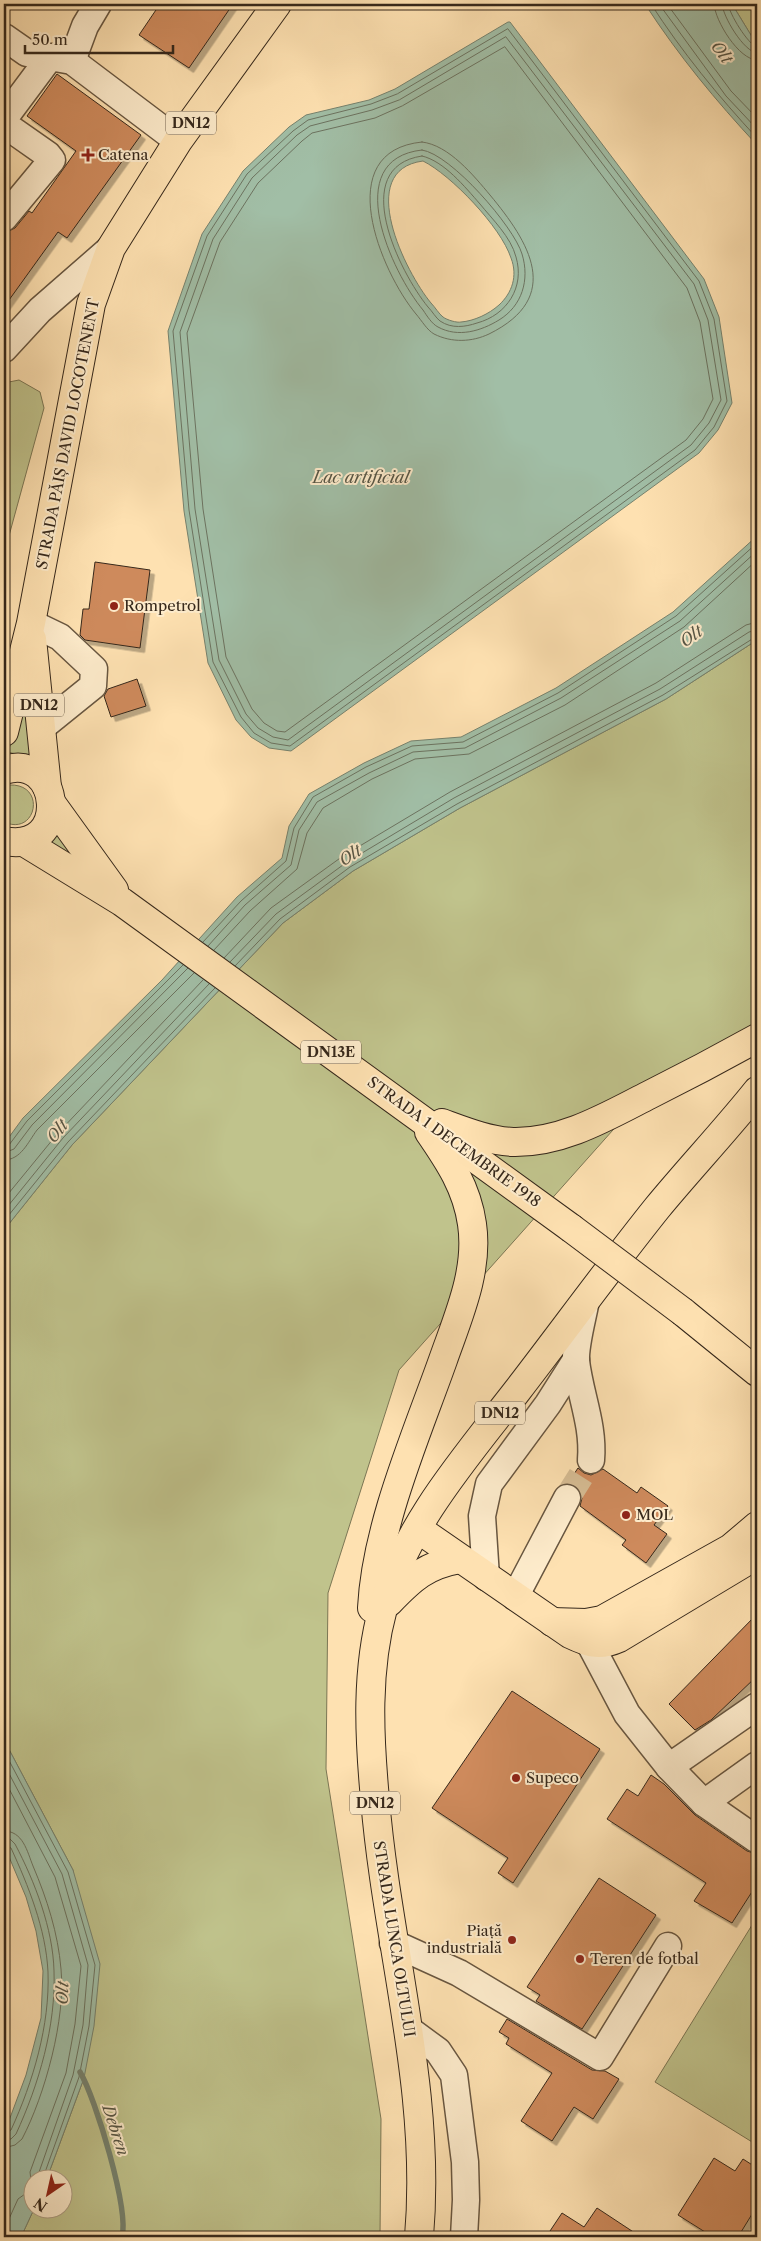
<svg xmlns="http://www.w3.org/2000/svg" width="761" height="2241" viewBox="0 0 761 2241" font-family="'Libre Caslon Text',serif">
<defs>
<filter id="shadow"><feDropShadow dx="4.5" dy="4.5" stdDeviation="0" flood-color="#0004"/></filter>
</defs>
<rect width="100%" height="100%" fill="#fee1b1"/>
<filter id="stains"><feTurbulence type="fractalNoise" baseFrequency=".004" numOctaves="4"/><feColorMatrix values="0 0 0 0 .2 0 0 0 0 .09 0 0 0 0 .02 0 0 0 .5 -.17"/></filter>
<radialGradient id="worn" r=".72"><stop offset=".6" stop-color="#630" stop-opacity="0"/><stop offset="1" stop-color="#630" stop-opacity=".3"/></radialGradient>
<g fill="#c0c38c" stroke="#7b7654">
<polygon points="732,4 757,4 757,45"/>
<polygon points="19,380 40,392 44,408 4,554 4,383"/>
<polygon points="757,640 757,1024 662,1075 399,1370 328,1593 326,1769 381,2119 380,2237 21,2237 34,2209 62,2208 62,2178 47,2178 84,2078 73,1870 4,1740 4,1230 72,1145 283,923 353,871 460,808 666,699"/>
<polygon points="28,689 32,758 8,752"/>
<path d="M9,785c38,-2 28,52 -5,37v-35z"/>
<polygon points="58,827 98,879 41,847"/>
<polygon points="757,1917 757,2145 655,2082"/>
</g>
<g fill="#a1bea6" stroke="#76826e" fill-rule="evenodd">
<path d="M645,4h87l25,41v100c-41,-44 -79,-90 -112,-141z"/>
<path d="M508,22h2l194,257 15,38 13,86 -14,27 -19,23 -408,298 -22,-3 -18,-11 -15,-17 -28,-57 -24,-152 -16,-180 34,-97 41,-63 46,-44 17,-12 63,-15 26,-11zM423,161c28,14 78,66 88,97 7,18 1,35 -12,47 -10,9 -25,16 -38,17 -4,1 -14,-2 -18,-5 -4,-3 -8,-10 -12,-14 -25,-30 -77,-133 -8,-142z"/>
<polygon points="757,536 757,640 666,699 460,808 353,871 283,923 72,1145 4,1230 4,1144 23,1118 162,980 237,897 282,858 289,826 309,794 364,763 411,741 461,737 556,688 673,612"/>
<polygon points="4,1740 73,1870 100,1964 94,2026 84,2078 47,2178 32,2178 34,2209 21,2237 4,2237 4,2134 26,2075 41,2018 43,1971 36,1931 26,1897 4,1845"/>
</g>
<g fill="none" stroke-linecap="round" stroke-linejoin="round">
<g stroke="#6c7360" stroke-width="1">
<path d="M651,4c31,48 67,92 106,134"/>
<polyline points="659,4 726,96 757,129"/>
<polyline points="667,4 731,91 757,118"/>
<path d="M714,4c1,17 25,56 43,56"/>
<path d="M722,4c1,13 22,48 35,49"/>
<path d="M728,4c1,9 20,41 29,43"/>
<polygon points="508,29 699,281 714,319 727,401 714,427 695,450 290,746 271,743 254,733 241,717 213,662 189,510 173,331 207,236 247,174 293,131 308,120 371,104 397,94"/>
<polygon points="506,37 694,284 708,320 721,400 709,423 691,445 288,740 273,737 258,728 246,714 219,660 195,509 180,332 213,239 252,178 297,135 310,126 372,110 399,100"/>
<polygon points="505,47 687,288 700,322 713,399 703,419 686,440 285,732 277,731 264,723 252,709 226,657 203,509 187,333 220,242 258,183 302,141 312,133 375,118 402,106"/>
<path d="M422,142c27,3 52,34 68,53 39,47 74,102 -1,139 -17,8 -37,9 -55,0 -7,-4 -12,-13 -18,-20 -35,-42 -86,-163 6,-172z"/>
<path d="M422,150c29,4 92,77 100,104 8,26 0,52 -23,66 -18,11 -41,18 -61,7 -6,-3 -11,-11 -15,-17 -31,-37 -84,-151 -1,-160z"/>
<path d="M422,156c22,5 43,31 58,48 12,15 31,33 36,53 9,30 -9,58 -39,66 -12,4 -25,6 -37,-2 -4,-3 -8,-10 -12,-14 -28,-34 -81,-140 -6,-151z"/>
<polyline points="203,942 241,901 286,861 294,828 313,797 366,767 412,746 463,742 558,693 676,616 757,543"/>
<polyline points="208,946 245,905 291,865 299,830 317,802 369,773 413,752 465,748 561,698 680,621 757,551"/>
<polyline points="214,950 250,911 297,869 307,833 323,808 372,779 415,759 469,754 565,705 684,627 757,560"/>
<polyline points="224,958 271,908 343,856 450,792 656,683 746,625 757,622"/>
<polyline points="230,962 276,914 347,862 454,798 660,689 749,632 757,630"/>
<polyline points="235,966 280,919 350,867 457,804 663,695 757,636"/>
<polyline points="4,1147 9,1145 27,1121 183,965"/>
<polyline points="4,1153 14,1149 32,1125 188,968"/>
<path d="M4,1160c17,0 24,-18 33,-30l157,-157"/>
<polyline points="4,1199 58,1133 203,980"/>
<polyline points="4,1211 63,1138 209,984"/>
<polyline points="4,1221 68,1142 215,988"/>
<polyline points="4,1751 68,1872 95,1965 89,2026 79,2077 43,2178"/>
<polyline points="4,1764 62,1874 88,1965 83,2025 73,2075 37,2178"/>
<polyline points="4,1779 55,1877 81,1966 75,2024 66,2073 30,2172 32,2189 18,2199 4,2230"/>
<path d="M4,1831c19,0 23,20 29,35 14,33 25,67 28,103 5,49 -16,126 -39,170l-7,6 -11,3"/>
<path d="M4,1838l6,1 5,5c20,38 38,85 39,127 2,55 -15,113 -38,163l-5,5 -7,1"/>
<path d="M4,1845l7,3c17,37 35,81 37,124 2,53 -15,110 -37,158l-7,4"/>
</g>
<path stroke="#76826e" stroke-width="5.5" d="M80,2072c16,27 49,137 42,165"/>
</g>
<g fill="#ce8a5b" stroke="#36281b" filter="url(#shadow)">
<polygon points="160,4 233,4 189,68 139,35"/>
<polygon points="57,74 141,135 67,238 58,232 4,307 4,233 15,228 29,211 32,213 76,151 27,116"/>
<polygon points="95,562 150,570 140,648 85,640 80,635 83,609 89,609"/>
<polygon points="137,679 146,706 111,717 104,696 108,689"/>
<polygon points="578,1468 584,1473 591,1475 603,1469 637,1493 641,1487 668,1506 654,1525 667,1534 646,1563 622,1545 626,1540 580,1506 582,1498 580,1490 574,1485 568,1483"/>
<polygon points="757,1614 757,1676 711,1720 695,1730 669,1704"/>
<polygon points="512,1691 600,1749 513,1883 498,1873 508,1858 432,1808"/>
<polygon points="651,1775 664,1784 695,1815 747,1851 757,1854 757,1884 732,1923 694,1901 706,1883 607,1819 627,1789 638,1796"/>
<polygon points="599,1878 656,1915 582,2029 536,2001 540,1995 527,1987"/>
<polygon points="507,2019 592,2070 605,2071 619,2079 593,2119 574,2107 552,2141 521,2121 552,2073 506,2044 509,2038 499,2032"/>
<polygon points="714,2158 735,2171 743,2159 757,2168 757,2206 738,2237 713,2237 678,2215"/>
<polygon points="597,2208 641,2237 546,2237 562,2213 584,2227"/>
</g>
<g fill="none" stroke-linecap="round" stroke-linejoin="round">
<polyline stroke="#d6bc93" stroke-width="26" stroke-dasharray="26 13" stroke-linecap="butt" points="567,1498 591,1460"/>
<g stroke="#685640" stroke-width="29">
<g id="minor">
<polyline points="4,37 27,53 72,61 178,141"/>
<polyline points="72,61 85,26 98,4"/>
<polyline points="4,218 52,160 48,155 8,127 5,122 6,116 50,57"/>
<polyline points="4,349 40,310 111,248"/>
<polyline points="31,623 60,637 94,669 93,686 41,728"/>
<path d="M586,1300c-3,17 -11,45 -10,61 4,34 18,64 15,99"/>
<polyline points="486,1577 482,1516 489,1484 548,1404 576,1360"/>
<polyline points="515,1597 567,1498"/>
<polyline points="590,1644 627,1714 669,1767 757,1706"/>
<polyline points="669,1767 704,1803 756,1839 757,1837"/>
<polyline points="704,1803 757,1765"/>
<polyline points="393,1943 459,1973 600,2057 668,1946"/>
<polyline points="408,2029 438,2051 454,2075 465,2162 466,2200 464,2237"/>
</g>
</g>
<g stroke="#36281b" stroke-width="30">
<g id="major">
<polyline points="32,639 47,787"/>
<polyline points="4,732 31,623 91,304 111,248 178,141 277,4"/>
<path d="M4,770c57,-19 68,84 0,71"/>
<polyline points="52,804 114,890"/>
<polyline points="24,842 122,902 571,1228"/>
<path d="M442,1123c22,8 47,18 71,19 49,1 93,-25 136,-47 36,-18 72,-37 108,-57"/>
<polyline points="683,1312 757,1372"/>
<path d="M418,1529l152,105c19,9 29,13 49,4l138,-83"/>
<path d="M389,1602c23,-24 37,-37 71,-43"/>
<path d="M372,1608c4,-81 44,-172 71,-248 15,-43 36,-89 29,-136 -5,-36 -23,-63 -43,-92"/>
<polyline points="552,1622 586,1623 602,1620 731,1548 757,1526"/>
<path d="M419,2237c13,-148 -32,-291 -44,-438 -6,-64 -9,-129 8,-191 22,-82 83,-151 134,-217 47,-61 92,-123 140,-183 33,-40 68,-77 100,-117"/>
</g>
</g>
<use href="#minor" stroke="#feeccc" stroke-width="26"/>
<use href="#major" stroke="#fee1b1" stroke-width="28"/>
<g stroke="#36281b" stroke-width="30" stroke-linecap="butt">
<polyline id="major-bridge" points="571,1228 683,1312"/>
</g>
<use href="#major-bridge" stroke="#fee1b1" stroke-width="28"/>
</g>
<g fill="#8f2418" stroke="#feeccc" stroke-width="2">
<path d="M85.5 147.5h5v5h5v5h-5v5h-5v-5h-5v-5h5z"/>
<circle cx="114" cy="606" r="5"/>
<circle cx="626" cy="1515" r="5"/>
<circle cx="516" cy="1778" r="5"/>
<circle cx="512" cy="1940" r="5"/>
<circle cx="580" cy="1959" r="5"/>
</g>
<g text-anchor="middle" stroke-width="4" stroke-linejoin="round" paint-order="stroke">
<g fill="#feeccc" stroke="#726350" stroke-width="1">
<rect x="166" y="111.5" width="50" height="23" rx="4"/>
<rect x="14" y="693.5" width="50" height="23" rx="4"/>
<rect x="301" y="1040.5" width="60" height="23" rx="4"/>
<rect x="475" y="1401.5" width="50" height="23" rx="4"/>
<rect x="350" y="1791.5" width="50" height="23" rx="4"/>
</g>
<g font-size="14" font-weight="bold" fill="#36281b">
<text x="191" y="128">DN12</text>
<text x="39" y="710">DN12</text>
<text x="331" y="1057">DN13E</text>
<text x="500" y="1418">DN12</text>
<text x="375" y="1808">DN12</text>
</g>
<g font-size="15" fill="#36281b" stroke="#feeccc" text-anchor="start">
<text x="98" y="160">Catena</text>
<text x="124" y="611">Rompetrol</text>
<text x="636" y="1520">MOL</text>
<text x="526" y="1783">Supeco</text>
<text x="502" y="1936" text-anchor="end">Piață<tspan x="502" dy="17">industrială</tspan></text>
<text x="590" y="1964">Teren de fotbal</text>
</g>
<g font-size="15" fill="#36281b" stroke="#feeccc">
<text transform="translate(68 434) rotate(-79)" y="5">STRADA PĂIȘ DAVID LOCOTENENT</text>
<text transform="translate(454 1142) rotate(36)" y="5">STRADA 1 DECEMBRIE 1918</text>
<text transform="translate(394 1939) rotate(81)" y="5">STRADA LUNCA OLTULUI</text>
</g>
<g font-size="16" font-style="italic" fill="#565545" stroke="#feeccc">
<text transform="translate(722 52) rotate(53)" y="6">Olt</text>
<text x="361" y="483">Lac artificial</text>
<text transform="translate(691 636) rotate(-36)" y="6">Olt</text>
<text transform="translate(350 855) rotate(-33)" y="6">Olt</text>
<text transform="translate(57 1131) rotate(-51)" y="6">Olt</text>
<text transform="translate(62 1993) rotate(-87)" y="6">Olt</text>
<text transform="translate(116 2130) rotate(72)" y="6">Debren</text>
</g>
</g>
<rect width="761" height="2241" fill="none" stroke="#fee1b1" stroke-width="20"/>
<rect x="5" y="5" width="751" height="2231" fill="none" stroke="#36281b" stroke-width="2.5"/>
<rect x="10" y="10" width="741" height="2221" fill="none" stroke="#36281b"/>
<g transform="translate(48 2194) rotate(214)"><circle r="24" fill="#feeccc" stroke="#ae9e85"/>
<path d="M0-4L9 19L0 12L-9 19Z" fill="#8f2418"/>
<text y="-8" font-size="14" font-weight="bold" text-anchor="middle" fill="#36281b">N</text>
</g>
<path d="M25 45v8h148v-8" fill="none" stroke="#36281b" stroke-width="2.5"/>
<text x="32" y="45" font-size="15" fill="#36281b" stroke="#feeccc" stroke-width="4" paint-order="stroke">50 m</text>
<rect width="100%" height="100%" filter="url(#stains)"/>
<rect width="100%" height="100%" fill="url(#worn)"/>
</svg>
